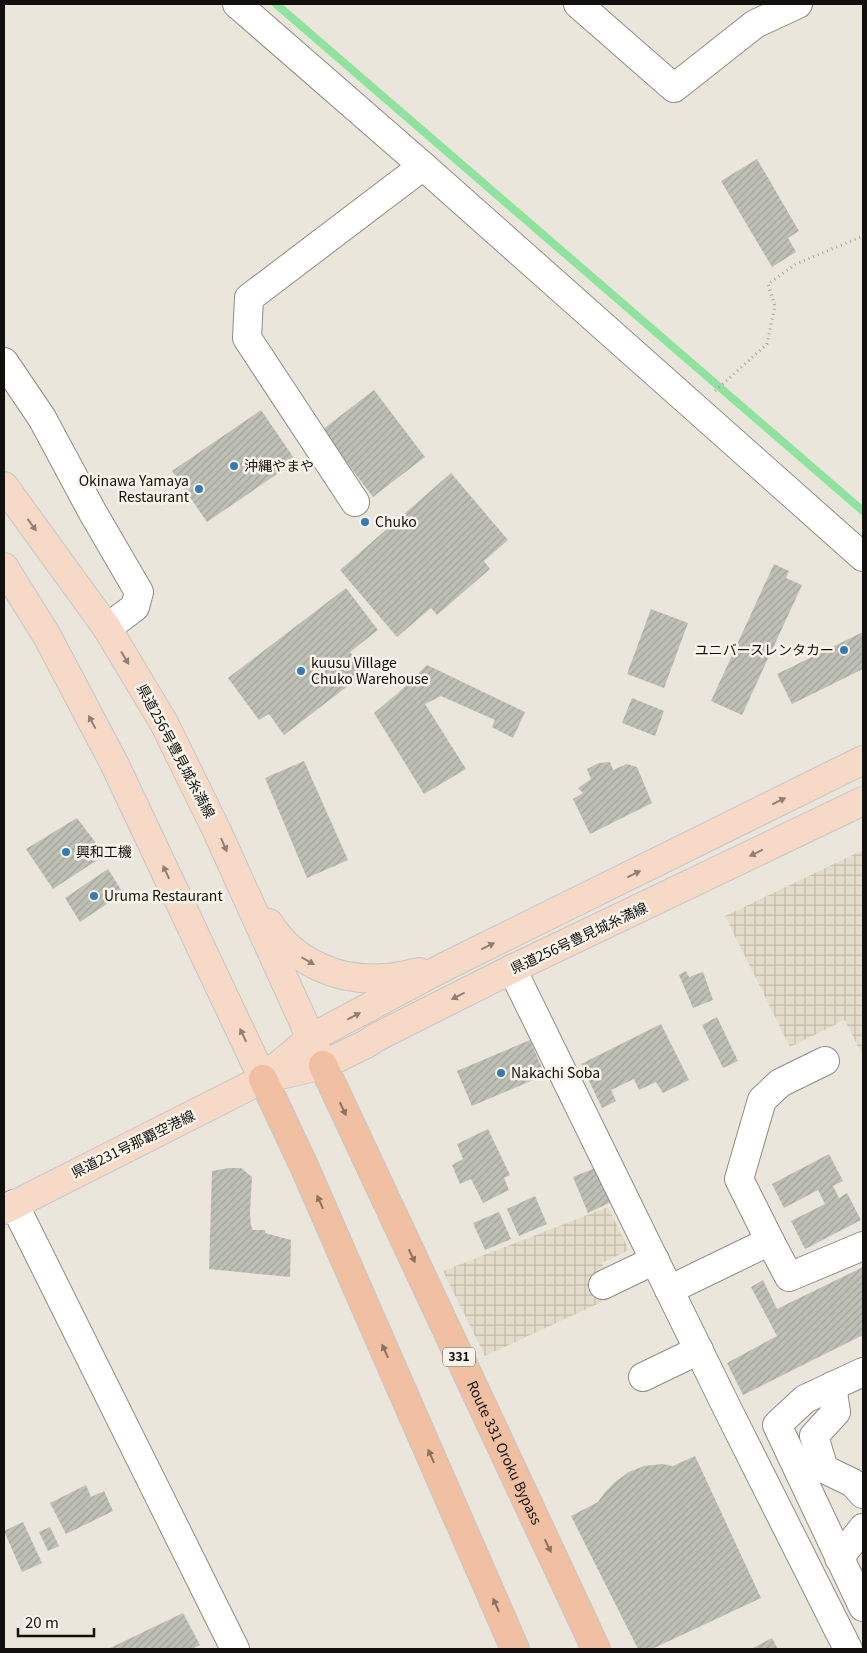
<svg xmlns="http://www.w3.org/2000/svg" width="867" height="1653" viewBox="0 0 867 1653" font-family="Georgia,'Noto Sans JP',serif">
<defs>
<pattern id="industrial-grid" width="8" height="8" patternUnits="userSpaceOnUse" patternTransform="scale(1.25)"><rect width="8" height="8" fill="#e4dccb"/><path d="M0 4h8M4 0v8" fill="none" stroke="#c3bcad"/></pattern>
<pattern id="building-hatch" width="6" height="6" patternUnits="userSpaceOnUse" patternTransform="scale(1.25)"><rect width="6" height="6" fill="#bec0b6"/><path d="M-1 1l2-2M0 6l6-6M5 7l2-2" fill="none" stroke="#a2a49b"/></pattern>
</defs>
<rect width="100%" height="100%" fill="#ebe6dc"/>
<g fill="url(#industrial-grid)">
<polygon points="863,850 863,1057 845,1020 790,1047 725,916"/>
<polygon points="608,1207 629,1250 602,1263 617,1295 485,1356 443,1271"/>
</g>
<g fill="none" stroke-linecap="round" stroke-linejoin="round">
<polyline stroke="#90e39f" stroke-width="8" points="276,4 863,511"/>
</g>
<g fill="url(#building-hatch)">
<polygon points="757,159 799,231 788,238 796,252 772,267 721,181"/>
<polygon points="374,390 425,457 373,497 322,430"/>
<polygon points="261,410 296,461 207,522 172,471"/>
<polygon points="451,473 508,540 484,561 490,569 437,615 431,608 397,637 340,570"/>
<polygon points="774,564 789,571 786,578 802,585 742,715 711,701"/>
<polygon points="346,588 378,630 350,652 366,672 284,735 269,714 259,720 228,678"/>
<polygon points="651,609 688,623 664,688 627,674"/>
<polygon points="863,632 863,669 792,704 777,674"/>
<polygon points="427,665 525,712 513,738 492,727 495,720 441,696 425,704 466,769 424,794 374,713 398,693"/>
<polygon points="632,698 664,711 655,736 622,723"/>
<polygon points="304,761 348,860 307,878 265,778"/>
<polygon points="610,762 613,770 627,764 637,767 652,803 590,834 573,799 583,793 578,788 591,779 587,769 599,763"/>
<polygon points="77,818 105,855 53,889 26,849"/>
<polygon points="108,869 123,893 80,922 65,898"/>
<polygon points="686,971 689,977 703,972 713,1000 693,1008 679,975"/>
<polygon points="717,1017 738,1061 723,1068 702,1025"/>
<polygon points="661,1024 689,1080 663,1093 656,1082 639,1090 634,1079 611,1090 616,1101 602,1108 581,1064"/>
<polygon points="530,1040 545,1075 472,1106 457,1071"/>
<polygon points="488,1129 510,1175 504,1178 509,1190 483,1203 471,1179 460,1184 452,1165 463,1159 457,1144"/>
<polygon points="829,1154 843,1181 833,1186 839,1198 847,1193 861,1220 805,1249 791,1221 825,1204 818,1190 784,1208 772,1184"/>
<polygon points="229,1168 241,1168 252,1177 250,1212 251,1226 253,1230 265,1230 265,1233 291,1240 290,1277 209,1269 212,1171"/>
<polygon points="595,1168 611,1202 588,1213 573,1177"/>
<polygon points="535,1196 547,1224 519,1236 507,1209"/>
<polygon points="499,1212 511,1239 485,1250 473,1223"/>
<polygon points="863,1267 863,1335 743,1395 727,1363 777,1336 751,1287 763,1280 777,1309"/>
<polygon points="695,1456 761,1598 652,1649 638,1649 571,1516 598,1502 605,1492 615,1482 629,1472 644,1466 662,1464 673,1466"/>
<polygon points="86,1485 91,1497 104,1491 113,1511 66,1534 50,1503"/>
<polygon points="23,1522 42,1563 22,1572 4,1531"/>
<polygon points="50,1527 59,1546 48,1551 39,1532"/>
<polygon points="183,1613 200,1645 192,1649 108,1649"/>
<polygon points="772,1638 778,1649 751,1649"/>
</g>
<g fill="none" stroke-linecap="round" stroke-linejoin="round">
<g stroke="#908c82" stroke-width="30">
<g id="minor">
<polyline points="237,4 423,166 863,557"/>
<polyline points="578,4 674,88 755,24 798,4"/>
<polyline points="4,362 42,418 93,513 139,592 135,607 107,628"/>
<polyline points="355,502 247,338 249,298 423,166"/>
<polyline points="512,969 728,1410 848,1649"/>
<polyline points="14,1204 235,1649"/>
<polyline points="770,1241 739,1179 762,1100 780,1083 825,1061"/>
<polyline points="603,1285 655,1260"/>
<polyline points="669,1290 770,1241 789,1277 863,1246"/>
<polyline points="863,1372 805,1399 777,1425 863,1607"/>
<polyline points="643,1377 699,1350"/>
<polyline points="832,1386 836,1412 814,1436 824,1469 853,1483 863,1494"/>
<polyline points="839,1558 863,1528"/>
</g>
</g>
<g stroke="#c6c6c5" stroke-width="30">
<g id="major">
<polyline points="4,486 107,628 164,723 216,829 318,1054"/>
<polyline points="4,567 47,636 115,765 263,1079"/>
<path d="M269,923c24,39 70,59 115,55 12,0 23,-3 35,-6"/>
<polyline points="266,1076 311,1038 444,967 863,760"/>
<polyline points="4,1210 263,1079 323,1065 366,1044 377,1037 512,969 863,801"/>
</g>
</g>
<g stroke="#c6c6c5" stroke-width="30">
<g id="highway">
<path id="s1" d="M323,1065l273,584"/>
<polyline points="263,1079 304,1166 515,1649"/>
</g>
</g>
<polyline stroke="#a8a49c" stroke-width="3" stroke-dasharray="1 4" stroke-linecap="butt" points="715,391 767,344 775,306 768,284 796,264 863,236"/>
<use href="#minor" stroke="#fff" stroke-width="28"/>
<use href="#major" stroke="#f7d9c7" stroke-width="28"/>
<use href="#highway" stroke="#f1bfa1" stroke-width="28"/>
</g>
<defs><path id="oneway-solid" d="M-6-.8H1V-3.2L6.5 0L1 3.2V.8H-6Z" transform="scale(1.25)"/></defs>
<g fill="#907f73">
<use href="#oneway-solid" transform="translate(32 525) rotate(54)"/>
<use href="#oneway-solid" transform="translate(125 658) rotate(59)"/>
<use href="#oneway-solid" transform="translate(92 722) rotate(-118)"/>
<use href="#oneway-solid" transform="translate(779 801) rotate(-26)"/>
<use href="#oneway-solid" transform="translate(224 845) rotate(66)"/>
<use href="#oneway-solid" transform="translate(756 853) rotate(154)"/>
<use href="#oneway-solid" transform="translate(166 872) rotate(-115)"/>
<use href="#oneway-solid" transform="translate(634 874) rotate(-26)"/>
<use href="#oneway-solid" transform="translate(488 946) rotate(-26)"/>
<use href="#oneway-solid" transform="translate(308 961) rotate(30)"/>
<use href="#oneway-solid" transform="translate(458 996) rotate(153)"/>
<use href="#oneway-solid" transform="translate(354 1016) rotate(-28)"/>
<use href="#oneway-solid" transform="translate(243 1035) rotate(-115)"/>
</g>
<g fill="#8d705e">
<use href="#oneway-solid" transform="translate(343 1109) rotate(65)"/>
<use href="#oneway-solid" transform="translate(320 1202) rotate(-114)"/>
<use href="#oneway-solid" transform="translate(412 1256) rotate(65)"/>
<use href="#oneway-solid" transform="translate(385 1351) rotate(-114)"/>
<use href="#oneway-solid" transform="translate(431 1456) rotate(-114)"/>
<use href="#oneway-solid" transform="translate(548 1546) rotate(65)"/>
<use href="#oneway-solid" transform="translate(496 1605) rotate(-114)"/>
</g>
<g fill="#367ab0" stroke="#f8f3e9" stroke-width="2">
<circle cx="234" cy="466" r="5"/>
<circle cx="199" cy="489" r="5"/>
<circle cx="365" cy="522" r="5"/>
<circle cx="844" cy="650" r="5"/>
<circle cx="301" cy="671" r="5"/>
<circle cx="66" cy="852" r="5"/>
<circle cx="94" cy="896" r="5"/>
<circle cx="501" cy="1073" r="5"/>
</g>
<g text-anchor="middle" stroke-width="5" stroke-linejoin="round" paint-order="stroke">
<rect fill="#f8f3e9" stroke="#57544f" stroke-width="1" x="443" y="1347.5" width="32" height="19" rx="4"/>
<g font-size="12" font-weight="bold" fill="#12100d">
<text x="459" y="1361">331</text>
</g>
<g font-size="14" fill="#12100d" stroke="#f8f3e9" text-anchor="start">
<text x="244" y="471">沖縄やまや</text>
<text x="189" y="486" text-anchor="end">Okinawa Yamaya<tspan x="189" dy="16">Restaurant</tspan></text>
<text x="375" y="527">Chuko</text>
<text x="834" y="655" text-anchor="end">ユニバースレンタカー</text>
<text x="311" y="668">kuusu Village<tspan x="311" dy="16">Chuko Warehouse</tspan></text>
<text x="76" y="857">興和工機</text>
<text x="104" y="901">Uruma Restaurant</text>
<text x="511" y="1078">Nakachi Soba</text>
</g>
<g font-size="14" fill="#12100d" stroke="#f8f3e9">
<text transform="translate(176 751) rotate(62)" y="5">県道256号豊見城糸満線</text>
<text transform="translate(579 938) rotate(-25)" y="5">県道256号豊見城糸満線</text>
<text transform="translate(133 1144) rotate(-26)" y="5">県道231号那覇空港線</text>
<text dy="5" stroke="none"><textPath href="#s1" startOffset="428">Route 331 Oroku Bypass</textPath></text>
</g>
</g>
<rect width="867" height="1653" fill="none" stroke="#12100d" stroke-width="10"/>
<path d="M18 1628v8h76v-8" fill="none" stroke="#12100d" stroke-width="2.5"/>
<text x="25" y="1628" font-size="15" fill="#12100d" stroke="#f8f3e9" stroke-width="4" paint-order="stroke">20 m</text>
</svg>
